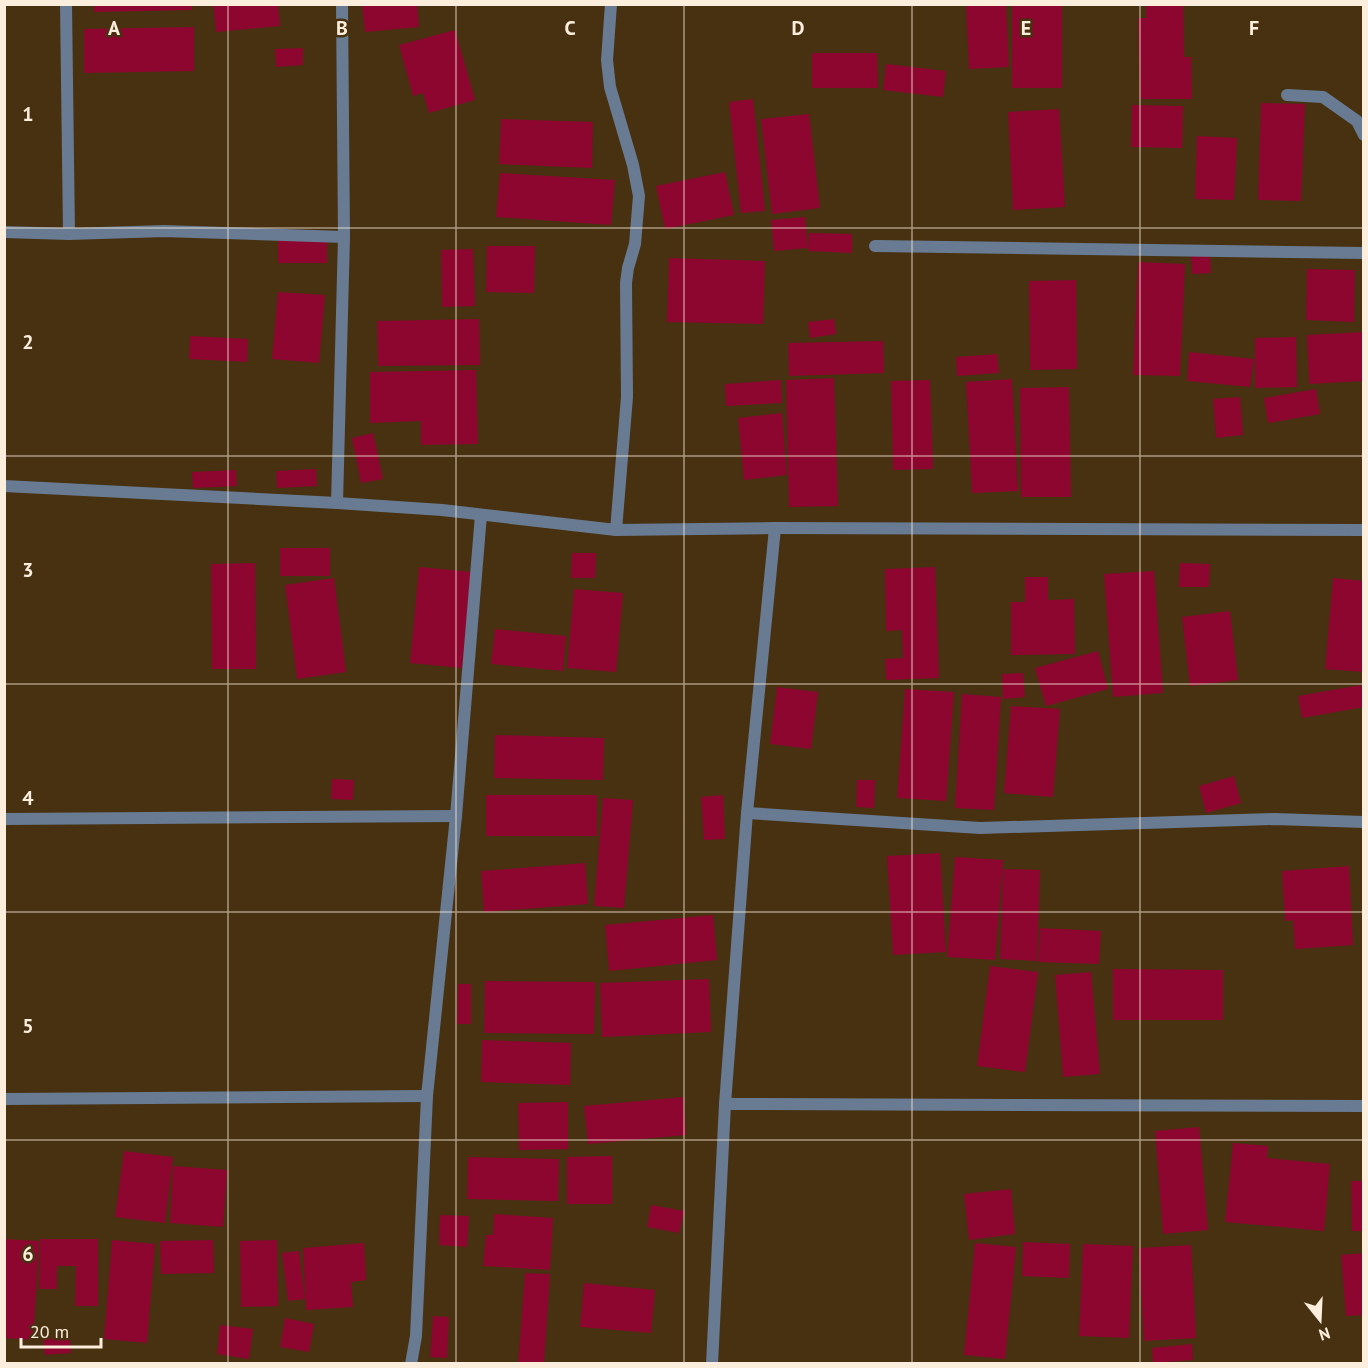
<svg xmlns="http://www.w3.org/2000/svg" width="1368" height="1368" viewBox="0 0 1368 1368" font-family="'PT Sans',sans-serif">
<rect width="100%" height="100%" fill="#473111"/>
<g fill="#8d062f">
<polygon points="94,4 192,4 192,10 94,12"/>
<polygon points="213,4 278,4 280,26 216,32"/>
<polygon points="362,4 417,4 419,27 365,32"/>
<rect x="1012" y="4" width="50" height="84"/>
<polygon points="1146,4 1183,4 1184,57 1191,57 1192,99 1140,99 1138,18 1146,18"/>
<polygon points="966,5 1006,5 1009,67 969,69"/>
<polygon points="194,27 194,71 84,73 84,29"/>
<polygon points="455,30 475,100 429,113 423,93 413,96 399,45"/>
<polygon points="303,48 303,65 276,67 275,49"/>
<polygon points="812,53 877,53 878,88 812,88"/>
<polygon points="886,64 946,71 943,97 883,90"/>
<polygon points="753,99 765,211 741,213 729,102"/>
<polygon points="1261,103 1305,104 1301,201 1258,200"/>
<polygon points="1132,105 1183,106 1182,148 1131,147"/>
<polygon points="1059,109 1065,207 1013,210 1008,112"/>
<polygon points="809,114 820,208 772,214 761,119"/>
<polygon points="501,119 593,122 592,168 499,164"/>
<polygon points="1197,136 1237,138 1234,200 1195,199"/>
<polygon points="725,172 734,215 665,229 656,186"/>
<polygon points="500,173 615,180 611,225 496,217"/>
<polygon points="805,217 808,248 774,251 771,220"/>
<polygon points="809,233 852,234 852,253 808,251"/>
<polygon points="278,240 327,241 327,263 278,263"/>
<polygon points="487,246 535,246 534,293 486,292"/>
<polygon points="473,249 475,306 442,307 441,250"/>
<polygon points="1191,256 1210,256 1211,273 1192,274"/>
<polygon points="669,258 765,261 763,324 667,322"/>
<polygon points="1138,262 1185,264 1180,376 1133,375"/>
<polygon points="1307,269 1355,270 1354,322 1306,320"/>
<polygon points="1076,280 1077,369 1030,370 1029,281"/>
<polygon points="278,292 325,295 319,363 272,359"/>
<polygon points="479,319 480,365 378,366 377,321"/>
<polygon points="834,319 836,334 810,338 808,322"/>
<polygon points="1364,332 1364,381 1309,384 1307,335"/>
<polygon points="190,336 248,339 247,362 189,359"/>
<polygon points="1296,337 1297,387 1255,388 1255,338"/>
<polygon points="883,341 884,373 789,376 788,343"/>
<polygon points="1189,352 1254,359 1250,387 1187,381"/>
<polygon points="997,354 999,373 957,376 956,357"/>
<polygon points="476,370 478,444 421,445 421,421 370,423 370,372"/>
<polygon points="834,378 838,506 789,507 786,380"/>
<polygon points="1012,379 1018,491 972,493 966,382"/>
<polygon points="781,380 782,403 726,406 725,384"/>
<polygon points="930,380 933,469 893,470 891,381"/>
<polygon points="1069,387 1071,497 1021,497 1020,388"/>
<polygon points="1316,389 1320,414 1268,423 1264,398"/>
<polygon points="1240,397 1243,435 1216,438 1213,399"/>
<polygon points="782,413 787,475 744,480 738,418"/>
<polygon points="373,433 383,479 361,483 352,438"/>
<polygon points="316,469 317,486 277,488 276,471"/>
<polygon points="236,470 237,486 193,488 192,472"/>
<rect x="280" y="548" width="50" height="28"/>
<polygon points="572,553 596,553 595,578 571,578"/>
<polygon points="255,563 256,669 212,669 211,564"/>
<polygon points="1180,563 1210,564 1209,587 1179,587"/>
<polygon points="419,567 472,572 462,668 410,663"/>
<polygon points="935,567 939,678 886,680 885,659 903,658 902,630 886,631 885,569"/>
<polygon points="1154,571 1163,693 1113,697 1104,574"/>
<polygon points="1025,577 1048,577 1048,600 1074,599 1075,654 1011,655 1011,602 1025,602"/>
<polygon points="334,578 346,672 297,679 285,585"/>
<polygon points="1333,578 1364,581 1364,672 1325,669"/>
<polygon points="574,589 623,593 616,672 567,668"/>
<polygon points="1230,611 1238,680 1190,686 1182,617"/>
<polygon points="495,629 566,636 563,671 491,664"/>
<polygon points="1098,651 1108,689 1046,706 1035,668"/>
<polygon points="1023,673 1025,697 1003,699 1002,674"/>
<polygon points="1361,685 1364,707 1302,718 1298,696"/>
<polygon points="777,687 818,692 811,749 770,744"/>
<polygon points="905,689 954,692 946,801 897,798"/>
<polygon points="962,694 1001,697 994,810 955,808"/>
<polygon points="1011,706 1060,709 1053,797 1004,793"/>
<polygon points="495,735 604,738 603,780 494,778"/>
<polygon points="1234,776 1241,803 1206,813 1199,786"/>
<polygon points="332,779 354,780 353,800 331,799"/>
<polygon points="857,780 875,780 874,808 856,807"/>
<rect x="486" y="795" width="111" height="41"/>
<polygon points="723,795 725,839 704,840 701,797"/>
<polygon points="603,798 633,800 624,908 594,906"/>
<polygon points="940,853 946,952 893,955 887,856"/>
<polygon points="955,857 1003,860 995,960 947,957"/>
<polygon points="585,863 588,904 484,912 481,871"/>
<polygon points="1349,866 1353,945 1295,949 1293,920 1285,921 1282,871"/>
<polygon points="1003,869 1040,870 1037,961 1000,959"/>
<polygon points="713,915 717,960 609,971 605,925"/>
<polygon points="1040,928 1101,931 1099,964 1038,962"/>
<polygon points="990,966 1038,972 1025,1072 977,1066"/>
<polygon points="1113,969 1223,970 1223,1020 1113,1020"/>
<polygon points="1091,972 1100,1074 1063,1077 1055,975"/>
<polygon points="709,979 711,1032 602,1037 600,983"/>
<polygon points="485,981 595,982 594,1034 484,1033"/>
<polygon points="458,984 471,984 471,1024 457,1024"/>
<polygon points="482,1040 571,1043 570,1085 481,1082"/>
<polygon points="683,1097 686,1135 588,1144 584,1106"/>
<polygon points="568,1102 568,1149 519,1150 518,1103"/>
<polygon points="1199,1127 1208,1230 1163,1234 1155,1131"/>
<polygon points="1233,1143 1268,1146 1267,1158 1330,1164 1324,1231 1225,1222"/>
<polygon points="124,1151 173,1157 165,1223 115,1217"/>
<polygon points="612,1156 612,1204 567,1204 567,1157"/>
<polygon points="468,1157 559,1159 558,1201 467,1199"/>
<polygon points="173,1166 227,1170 223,1227 170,1223"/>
<polygon points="1351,1181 1364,1181 1364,1231 1352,1231"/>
<polygon points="1011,1189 1015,1234 969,1240 964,1194"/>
<polygon points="651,1205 684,1211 679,1233 647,1227"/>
<polygon points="494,1214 553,1218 550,1270 483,1266 486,1235 493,1235"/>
<polygon points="440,1215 469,1216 467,1247 439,1245"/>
<polygon points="4,1239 39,1241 33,1340 4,1338"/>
<polygon points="40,1239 98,1239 98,1306 75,1306 76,1266 57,1266 57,1289 39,1289"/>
<polygon points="112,1240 155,1244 147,1343 104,1339"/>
<polygon points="213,1240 214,1273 161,1274 160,1241"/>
<polygon points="277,1240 278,1306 241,1307 240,1241"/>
<polygon points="1023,1242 1070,1244 1069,1278 1022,1276"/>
<polygon points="364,1243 366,1280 351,1282 353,1307 306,1310 303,1248"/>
<polygon points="975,1243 1016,1247 1005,1359 964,1355"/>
<polygon points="1083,1244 1133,1246 1129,1338 1079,1336"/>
<polygon points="1191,1245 1196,1338 1144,1341 1139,1248"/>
<polygon points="299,1251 305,1299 288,1301 282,1253"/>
<polygon points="1364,1253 1364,1320 1362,1320 1361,1315 1346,1316 1341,1255"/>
<polygon points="525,1273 550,1274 544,1364 518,1364"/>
<polygon points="584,1283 655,1290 651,1333 580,1327"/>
<polygon points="433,1316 449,1317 447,1358 430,1357"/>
<polygon points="285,1318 314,1324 309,1352 280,1347"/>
<polygon points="220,1325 253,1329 249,1359 217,1354"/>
<polygon points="70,1338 71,1353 45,1355 43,1339"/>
<polygon points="1192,1344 1193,1360 1153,1363 1152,1348"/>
</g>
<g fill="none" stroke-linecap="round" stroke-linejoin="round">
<g stroke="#687b92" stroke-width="12">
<polyline points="66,4 69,234"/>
<polyline points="611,4 607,60 610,87 633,165 639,196 635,244 628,268 626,283 627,397 616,530"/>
<polyline points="1287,95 1323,97 1357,121 1364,135"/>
<polyline points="4,232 69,234 164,231 344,237"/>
<polyline points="875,246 1364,253"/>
<polyline points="4,486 337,503 442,510 616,530 775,528 1364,530"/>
<polyline points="337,503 344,237 342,4"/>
<polyline points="747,813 980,828 1275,819 1364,822"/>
<polyline points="4,819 456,816"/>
<polyline points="4,1099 427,1096"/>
<polyline points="725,1104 1364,1106"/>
<polyline points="411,1364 416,1336 427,1096 456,816 481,515"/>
<polyline points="712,1364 725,1104 747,813 775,528"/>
</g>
</g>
<path fill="none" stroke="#fceedc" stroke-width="1.5" stroke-opacity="0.55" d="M228,4v1360M456,4v1360M684,4v1360M912,4v1360M1140,4v1360M4,228h1360M4,456h1360M4,684h1360M4,912h1360M4,1140h1360"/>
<g font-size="20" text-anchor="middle" font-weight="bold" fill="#fceedc" stroke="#473111" stroke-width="5" stroke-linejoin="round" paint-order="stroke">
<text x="114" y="35">A</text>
<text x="342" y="35">B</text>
<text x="570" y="35">C</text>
<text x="798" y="35">D</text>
<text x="1026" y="35">E</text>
<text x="1254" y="35">F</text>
<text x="28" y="121">1</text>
<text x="28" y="349">2</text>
<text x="28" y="577">3</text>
<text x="28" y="805">4</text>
<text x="28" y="1033">5</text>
<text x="28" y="1261">6</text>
</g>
<rect width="1368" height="1368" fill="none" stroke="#fceedc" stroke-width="12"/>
<g transform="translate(1320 1320) rotate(162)" stroke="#473111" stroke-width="4.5" paint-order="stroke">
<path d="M0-4.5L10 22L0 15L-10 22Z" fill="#fceedc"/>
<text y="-9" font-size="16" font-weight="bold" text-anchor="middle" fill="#fceedc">N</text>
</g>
<path d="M21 1338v9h80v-9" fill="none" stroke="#fceedc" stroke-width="3"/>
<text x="30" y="1338" font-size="18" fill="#fceedc" stroke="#473111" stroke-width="4.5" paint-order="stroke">20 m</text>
</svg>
